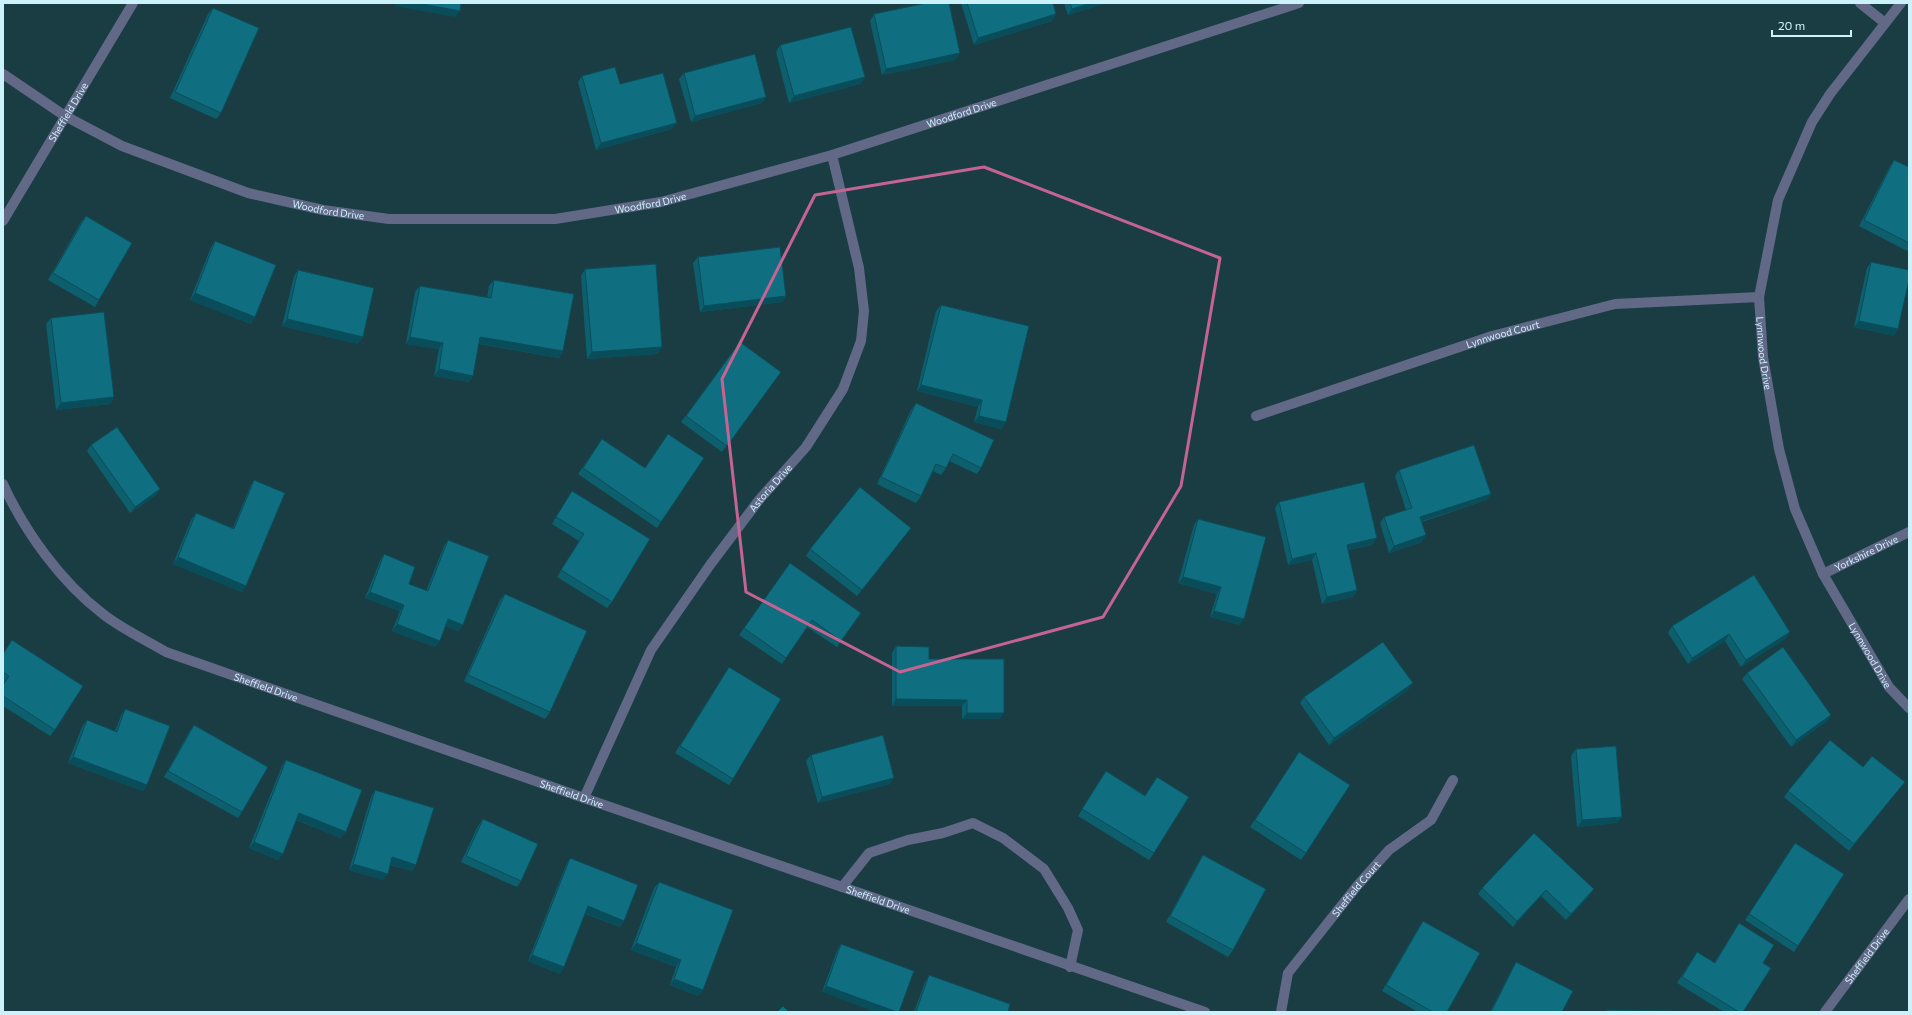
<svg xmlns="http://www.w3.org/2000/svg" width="1912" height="1015" viewBox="0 0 1912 1015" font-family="Commissioner,sans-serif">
<rect width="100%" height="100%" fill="#1a3d44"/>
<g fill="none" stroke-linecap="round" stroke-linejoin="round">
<polyline stroke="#626987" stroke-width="10" points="842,887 869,853 908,840 943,833 973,823 1003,838 1044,869 1068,908 1078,930 1070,967"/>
<g stroke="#626987" stroke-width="10">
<polyline points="1860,3 1885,23"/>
<path id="s1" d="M1901,3l-71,91 -18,28 -34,78 -19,97 4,60 16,92 16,60 28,65 66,113 20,21"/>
<path id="s2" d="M3,74l62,42 57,30 126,47 75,17 66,9h166l106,-17 171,-47 467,-152"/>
<path id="s3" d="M3,221l130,-218"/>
<path id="s4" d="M1256,416l236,-80 123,-32 144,-7"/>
<path id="s5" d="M3,484c22,48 58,98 100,130 19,15 43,26 63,38l418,146 621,214"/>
<path id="s6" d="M1823,574l86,-42"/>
<path id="s7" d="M584,798l67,-148 59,-85 49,-65 47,-53 37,-58 18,-48 3,-30 -5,-43 -27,-113"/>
<path id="s8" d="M1281,1012l7,-39 69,-87 32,-36 42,-30 22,-40"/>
<path id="s9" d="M1825,1012l84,-113"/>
</g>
</g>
<g fill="#0d5f6e">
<polygon points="961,3 1053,3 1052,21 974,45"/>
<polygon points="1064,3 1107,3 1068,15"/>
<polygon points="213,8 221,113 216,119 170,98 208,14"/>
<polygon points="874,14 955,60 882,75 870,21"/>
<polygon points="780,45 865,77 860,84 789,103 776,52"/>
<polygon points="684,73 766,97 762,103 691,122 679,79"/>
<polygon points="582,76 672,129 596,150 578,82"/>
<polygon points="1894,160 1909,167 1909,248 1907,251 1859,226 1890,166"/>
<polygon points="86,216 99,300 95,307 48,280 81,222"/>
<polygon points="215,241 251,324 190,300 211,247"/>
<polygon points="698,257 786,296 782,302 700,312 693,263"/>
<polygon points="1871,262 1894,336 1854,327 1867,268"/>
<polygon points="585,269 662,347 657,354 587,359 581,276"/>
<polygon points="298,270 358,344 282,326 294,276"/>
<polygon points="494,280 563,351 559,358 479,344 473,376 469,382 434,376 439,349 406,344 415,292 420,286 487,298 489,286"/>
<polygon points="941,305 1006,422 1001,429 974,422 978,407 917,391 936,311"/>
<polygon points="51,318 114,397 110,404 56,410 46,324"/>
<polygon points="740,342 781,372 722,452 681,422"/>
<polygon points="916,403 981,468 977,474 949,461 946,468 941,475 933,471 921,496 916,503 877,484 911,410"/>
<polygon points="602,439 644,468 704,458 657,528 578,474"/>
<polygon points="91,445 160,489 156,495 130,513 87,451"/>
<polygon points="1399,470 1491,494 1486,500 1422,522 1422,542 1389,553 1380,523 1384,517 1406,510 1395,476"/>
<polygon points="254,480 242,592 173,564 191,520 196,513 233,528 250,487"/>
<polygon points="572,491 612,602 607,608 557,577 579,541 552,524"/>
<polygon points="1279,502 1372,545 1348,550 1357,590 1353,597 1322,604 1312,560 1288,565 1275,508"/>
<polygon points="1198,519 1240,625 1210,617 1217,594 1178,583 1194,525"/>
<polygon points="911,528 857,596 806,556 810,549"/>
<polygon points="448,540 463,625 458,631 445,626 435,647 392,631 400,611 365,598 380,561 384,554 409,584 426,591 444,546"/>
<polygon points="790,563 861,613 837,647 807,627 782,664 739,635"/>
<polygon points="505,594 550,712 545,719 464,681 500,600"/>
<polygon points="1672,626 1790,632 1785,639 1741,667 1725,641 1688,664 1668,633"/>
<polygon points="896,646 929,659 999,719 962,719 962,706 892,706 892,653"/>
<polygon points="3,654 55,730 50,736 3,706 3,685 5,682 3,681"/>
<polygon points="729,667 733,779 729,785 675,753"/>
<polygon points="1747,673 1831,715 1827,721 1791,747 1742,679"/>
<polygon points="1408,690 1329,745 1300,703 1304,697"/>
<polygon points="125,709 147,785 143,791 68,763 82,727 87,720 115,731 121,716"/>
<polygon points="194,725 242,812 238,818 164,777 189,732"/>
<polygon points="1576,749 1622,817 1617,823 1577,827 1571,756"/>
<polygon points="811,755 890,784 818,803 806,761"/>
<polygon points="1295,759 1306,853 1301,860 1250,827"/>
<polygon points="286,760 341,838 296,820 278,860 249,848 282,766"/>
<polygon points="1863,767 1900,788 1849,851 1784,797 1788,791"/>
<polygon points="1106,771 1145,795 1157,777 1154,853 1149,860 1078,816"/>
<polygon points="375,790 416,865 412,871 390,865 383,880 349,870 371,797"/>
<polygon points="483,819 521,881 517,887 461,862 478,826"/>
<polygon points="1791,849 1798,946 1794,952 1745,920"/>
<polygon points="1203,855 1233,950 1228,957 1166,922 1199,861"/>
<polygon points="570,858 624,921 620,927 585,914 564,967 560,974 528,961 566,865"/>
<polygon points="659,882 703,990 698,996 670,985 676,967 631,950 654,888"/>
<polygon points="1482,888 1594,889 1589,896 1566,920 1541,896 1513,927 1478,894"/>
<polygon points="1423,921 1447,1012 1418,1012 1382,991 1419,927"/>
<polygon points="1739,923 1763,963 1743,1012 1724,1012 1677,983 1697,952 1714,963"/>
<polygon points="841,944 914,971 822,992 837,951"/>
<polygon points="1516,962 1562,1012 1490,1012 1512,969"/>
<polygon points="929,975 1008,1012 914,1012 925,982"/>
</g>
<g fill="#0a4d5a">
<polygon points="396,3 416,3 460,11 455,17 394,6"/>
<polygon points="1091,3 1107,3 1068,15 1072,9"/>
<polygon points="1056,14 1052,21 974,45 978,38"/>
<polygon points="960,53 955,60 882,75 886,69"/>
<polygon points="865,77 860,84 789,103 794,96"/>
<polygon points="766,97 762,103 691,122 695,116"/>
<polygon points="677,123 672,129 596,150 601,143"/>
<polygon points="195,293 255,317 251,324 190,300"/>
<polygon points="786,296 782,302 700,312 704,306"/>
<polygon points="287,319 363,337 358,344 282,326"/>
<polygon points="1859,321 1898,329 1894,336 1854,327"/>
<polygon points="410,337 443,343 439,349 406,344"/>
<polygon points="480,337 563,351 559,358 476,343"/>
<polygon points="662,347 657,354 587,359 592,352"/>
<polygon points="439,369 473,376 469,382 434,376"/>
<polygon points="921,385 982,400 978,407 917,391"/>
<polygon points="114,397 110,404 56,410 61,403"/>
<polygon points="979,416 1006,422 1001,429 974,422"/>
<polygon points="160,489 156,495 130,513 135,507"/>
<polygon points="1491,494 1486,500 1416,523 1420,517"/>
<polygon points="911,528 906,534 857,596 862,590"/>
<polygon points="1426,535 1422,542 1389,553 1394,546"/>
<polygon points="1377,538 1372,545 1342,551 1347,545"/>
<polygon points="1316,553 1312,560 1288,565 1292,559"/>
<polygon points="178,557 246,586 242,592 173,564"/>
<polygon points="1183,577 1221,587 1217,594 1178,583"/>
<polygon points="1357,590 1353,597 1322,604 1327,597"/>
<polygon points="370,592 404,605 400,611 365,598"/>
<polygon points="1214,611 1244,619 1240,625 1210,617"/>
<polygon points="448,619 463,625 458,631 443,625"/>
<polygon points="397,624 440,641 435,647 392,631"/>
<polygon points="1790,632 1785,639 1741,667 1746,660"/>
<polygon points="1729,634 1725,641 1688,664 1692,658"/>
<polygon points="1413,683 1408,690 1329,745 1334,738"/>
<polygon points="896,699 967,700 962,706 892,706"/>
<polygon points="967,713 1004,713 999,719 962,719"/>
<polygon points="1831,715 1827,721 1791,747 1796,740"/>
<polygon points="73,757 147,785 143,791 68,763"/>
<polygon points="894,778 890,784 818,803 822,797"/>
<polygon points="1905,782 1900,788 1849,851 1854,844"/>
<polygon points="299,813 346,832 341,838 295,819"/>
<polygon points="1622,817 1617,823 1577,827 1582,820"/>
<polygon points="254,842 283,854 278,860 249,848"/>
<polygon points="392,857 416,865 412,871 388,864"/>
<polygon points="353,864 388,874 383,880 349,870"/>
<polygon points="1594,889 1589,896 1566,920 1571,914"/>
<polygon points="1546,890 1541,896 1513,927 1517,921"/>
<polygon points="588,906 624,921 620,927 584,913"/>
<polygon points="636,943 681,960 676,967 631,950"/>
<polygon points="532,955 564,967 560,974 528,961"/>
<polygon points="674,979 703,990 698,996 670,985"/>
<polygon points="826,986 897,1012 875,1012 822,992"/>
</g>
<g fill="#0f6e80" stroke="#0a4d5a">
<polygon points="416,3 461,3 460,11"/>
<polygon points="926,3 949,3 960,53 886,69 874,14"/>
<polygon points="967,3 1053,3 1056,14 978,38"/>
<polygon points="1070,3 1091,3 1072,9"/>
<polygon points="213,8 259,28 221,113 175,92"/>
<polygon points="851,27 865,77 794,96 780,45"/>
<polygon points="755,54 766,97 695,116 684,73"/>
<polygon points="615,67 620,84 663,73 677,123 601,143 582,76"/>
<polygon points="1894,160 1909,167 1909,243 1864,220"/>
<polygon points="86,216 132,243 99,300 53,273"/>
<polygon points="215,241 276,265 255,317 195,293"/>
<polygon points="780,247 786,296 704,306 698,257"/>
<polygon points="1871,262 1909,270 1909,280 1898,329 1859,321"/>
<polygon points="656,264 662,347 592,352 585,269"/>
<polygon points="298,270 374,288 363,337 287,319"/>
<polygon points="494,280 574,294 563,351 480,337 473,376 439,369 443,343 410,337 420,286 491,298"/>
<polygon points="941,305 1029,326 1006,422 979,416 982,400 921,385"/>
<polygon points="104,312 114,397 61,403 51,318"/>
<polygon points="740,342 781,372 727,446 686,416"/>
<polygon points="916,403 994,440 981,468 953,454 946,468 936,464 921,496 881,477"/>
<polygon points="117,427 160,489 135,507 91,445"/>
<polygon points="668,434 704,458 661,522 583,468 602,439 645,468"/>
<polygon points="1474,445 1491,494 1420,517 1426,535 1394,546 1384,517 1412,508 1399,470"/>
<polygon points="254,480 285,493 246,586 178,557 196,513 234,529"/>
<polygon points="1364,482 1377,538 1347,545 1357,590 1327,597 1316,553 1292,559 1279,502"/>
<polygon points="860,487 911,528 862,590 810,549"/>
<polygon points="572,491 650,539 612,602 561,570 584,534 556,517"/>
<polygon points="1198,519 1266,537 1244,619 1214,611 1221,587 1183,577"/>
<polygon points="448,540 489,556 463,625 448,619 440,641 397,624 404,605 370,592 384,554 415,567 409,584 428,591"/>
<polygon points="790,563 861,613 841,641 812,620 786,658 744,628"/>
<polygon points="1754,575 1790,632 1746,660 1729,634 1692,658 1672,626"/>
<polygon points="505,594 587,631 550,712 468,675"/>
<polygon points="12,640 83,686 55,730 3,696 3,685 9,676 3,672 3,654"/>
<polygon points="1383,642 1413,683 1334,738 1304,697"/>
<polygon points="896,646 929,647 929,659 1004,659 1004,713 967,713 967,700 896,699"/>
<polygon points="1783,647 1831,715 1796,740 1747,673"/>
<polygon points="729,667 781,699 733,779 680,746"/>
<polygon points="125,709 170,726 147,785 73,757 87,720 117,732"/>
<polygon points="194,725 268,767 242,812 168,771"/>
<polygon points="883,735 894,778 822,797 811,755"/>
<polygon points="1830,740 1863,767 1872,756 1905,782 1854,844 1788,791"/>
<polygon points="1616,746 1622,817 1582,820 1576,749"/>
<polygon points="1299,752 1350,785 1306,853 1255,820"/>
<polygon points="286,760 362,790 346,832 299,813 283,854 254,842"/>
<polygon points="1106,771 1145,796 1157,777 1189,797 1154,853 1082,809"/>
<polygon points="375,790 434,808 416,865 392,857 388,874 353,864"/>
<polygon points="483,819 538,844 521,881 466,856"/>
<polygon points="1534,833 1594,889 1571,914 1546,890 1517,921 1482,888"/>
<polygon points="1795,843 1844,874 1798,946 1749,914"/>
<polygon points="1203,855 1266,889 1233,950 1170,916"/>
<polygon points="570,858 638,885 624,921 588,906 564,967 532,955"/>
<polygon points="659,882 733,910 703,990 674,979 681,960 636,943"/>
<polygon points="1423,921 1480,953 1447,1012 1433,1012 1386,985"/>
<polygon points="1739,923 1774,945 1763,963 1771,968 1743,1012 1739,1012 1682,977 1697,952 1715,963"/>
<polygon points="841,944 914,971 899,1012 897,1012 826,986"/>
<polygon points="1516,962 1573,991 1562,1012 1491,1012"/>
<polygon points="929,975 1010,1004 1008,1012 916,1012"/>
<polygon points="783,1006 789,1012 777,1012"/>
<polygon points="1607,1010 1672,1011 1672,1012 1607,1012"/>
</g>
<path fill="none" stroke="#c56493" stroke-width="3" stroke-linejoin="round" d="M984,167l236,91 -39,228 -78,131 -203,55 -154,-80 -24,-213 93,-184z"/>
<g text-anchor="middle" stroke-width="3.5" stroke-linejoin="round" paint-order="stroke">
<g font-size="10" fill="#cbf2fb" stroke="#1a3d44">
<text dy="4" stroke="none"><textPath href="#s3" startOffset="127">Sheffield Drive</textPath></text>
<text dy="4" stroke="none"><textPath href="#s2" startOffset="1004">Woodford Drive</textPath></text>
<text dy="4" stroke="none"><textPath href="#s2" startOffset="680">Woodford Drive</textPath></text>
<text dy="4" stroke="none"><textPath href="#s2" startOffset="356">Woodford Drive</textPath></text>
<text dy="4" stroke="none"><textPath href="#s4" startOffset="260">Lynnwood Court</textPath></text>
<text dy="4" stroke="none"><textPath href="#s1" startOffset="389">Lynnwood Drive</textPath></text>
<text dy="4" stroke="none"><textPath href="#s7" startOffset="364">Astoria Drive</textPath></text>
<text dy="4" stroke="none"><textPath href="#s6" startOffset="48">Yorkshire Drive</textPath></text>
<text dy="4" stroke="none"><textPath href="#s1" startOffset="713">Lynnwood Drive</textPath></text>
<text dy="4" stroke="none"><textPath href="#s5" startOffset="345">Sheffield Drive</textPath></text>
<text dy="4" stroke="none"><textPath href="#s5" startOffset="669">Sheffield Drive</textPath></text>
<text dy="4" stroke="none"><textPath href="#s8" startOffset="148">Sheffield Court</textPath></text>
<text dy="4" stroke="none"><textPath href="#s5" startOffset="993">Sheffield Drive</textPath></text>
<text dy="4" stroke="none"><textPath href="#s9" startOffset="70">Sheffield Drive</textPath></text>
</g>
</g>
<rect width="1912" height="1015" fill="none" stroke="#cbf2fb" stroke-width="8"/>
<path d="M1772 30v6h79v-6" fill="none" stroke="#cbf2fb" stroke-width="2"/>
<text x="1778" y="30" font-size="12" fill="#cbf2fb" stroke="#1a3d44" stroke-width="3" paint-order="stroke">20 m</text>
</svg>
